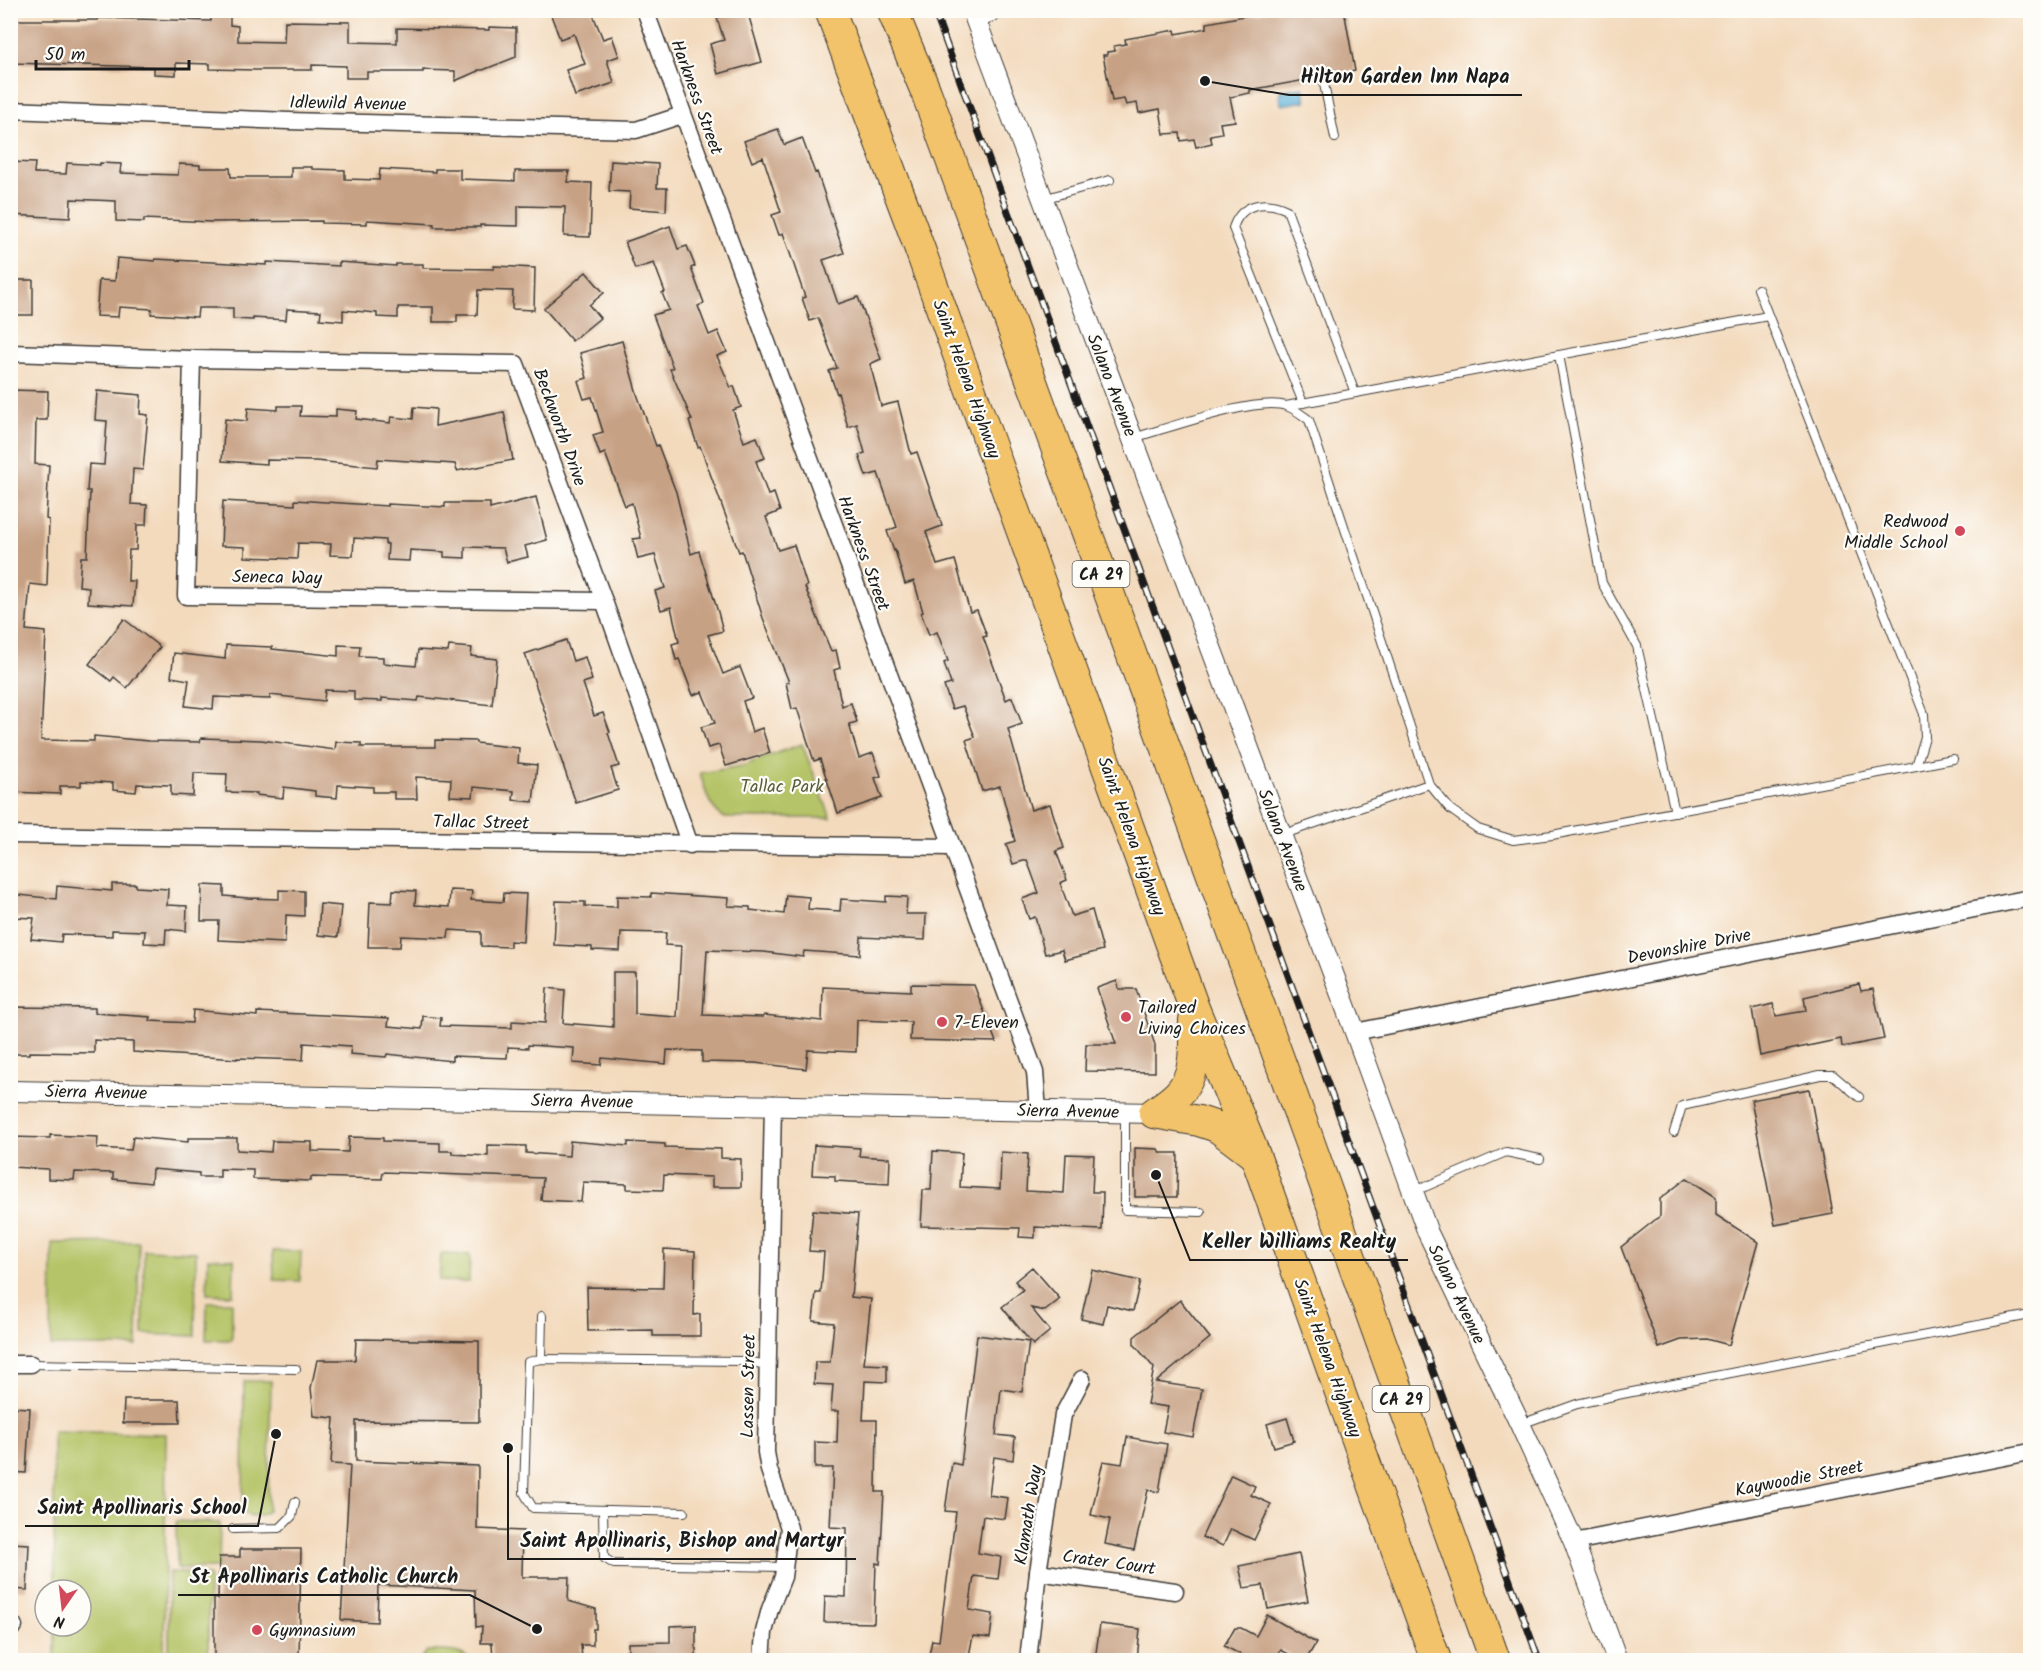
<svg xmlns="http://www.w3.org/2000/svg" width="2041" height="1671" viewBox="0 0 2041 1671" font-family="Kalam,sans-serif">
<rect width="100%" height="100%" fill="#fdfcf7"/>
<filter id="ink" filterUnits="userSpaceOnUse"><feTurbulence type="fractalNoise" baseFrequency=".0167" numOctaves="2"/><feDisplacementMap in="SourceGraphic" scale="12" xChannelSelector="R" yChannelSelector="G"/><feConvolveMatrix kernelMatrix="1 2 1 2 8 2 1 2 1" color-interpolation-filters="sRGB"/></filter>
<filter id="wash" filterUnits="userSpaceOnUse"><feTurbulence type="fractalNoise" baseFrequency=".008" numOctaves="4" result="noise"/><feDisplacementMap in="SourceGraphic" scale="24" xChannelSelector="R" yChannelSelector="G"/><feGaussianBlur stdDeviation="1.35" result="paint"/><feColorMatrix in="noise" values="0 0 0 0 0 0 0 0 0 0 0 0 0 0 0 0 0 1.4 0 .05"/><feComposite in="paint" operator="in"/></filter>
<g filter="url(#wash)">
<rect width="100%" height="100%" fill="#f3dabd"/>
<g fill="#b5c467" stroke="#687042" stroke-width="1.5">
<path d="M802,744l29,74h-106c-17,-10 -19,-26 -25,-45l42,-7z"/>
<polygon points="139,1242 137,1346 51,1346 52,1243"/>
<polygon points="144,1250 196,1252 195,1336 143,1334"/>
<polygon points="273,1251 301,1251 300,1281 274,1280"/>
<polygon points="441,1254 470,1255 469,1282 439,1281"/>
<polygon points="208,1258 234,1259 233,1295 207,1294"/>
<polygon points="207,1302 232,1302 232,1340 206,1340"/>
<path d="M244,1381h27l-3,130c-7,6 -19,7 -25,0z"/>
<polygon points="53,1431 166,1434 164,1660 55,1660 55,1626 81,1626 81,1590 55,1590"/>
<polygon points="176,1521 220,1523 219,1568 177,1568"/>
<polygon points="169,1572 209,1575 208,1660 169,1660"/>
<path d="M427,1651c14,0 33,-2 43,9h-50z"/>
</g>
<polygon fill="#5cb1d8" stroke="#3c667a" stroke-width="1.5" points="1303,87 1306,101 1282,105 1279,98 1280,91"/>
<g id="blocks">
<g fill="#c7a184">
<polygon points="549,10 591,10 603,39 612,36 619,56 607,60 614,83 575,96 566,70 585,64 574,34 560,39"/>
<polygon points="741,10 747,10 762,62 718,74 710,44 724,40 717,18"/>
<polygon points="1275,10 1344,10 1355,71 1250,90 1250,93 1230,97 1235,121 1220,123 1222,133 1210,135 1212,143 1196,147 1194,139 1181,141 1180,133 1164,134 1160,109 1139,113 1137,103 1126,105 1124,99 1112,101 1103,55 1107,55 1107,52 1115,51 1114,46 1126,44 1125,39 1175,30 1176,34 1207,28 1207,23"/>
<polygon points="211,12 230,13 230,25 238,26 238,41 284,42 285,21 350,22 350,42 397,43 397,28 489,30 489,27 516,28 516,57 483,70 478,70 478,71 455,81 455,71 423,70 423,72 367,72 367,78 346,78 346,66 312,65 312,70 255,70 210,69 210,64 176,63 176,75 154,74 154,67 10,63 10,20 98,20 98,18 211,21"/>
<polygon points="778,129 784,145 802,138 815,173 817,172 844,253 823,260 838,304 858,297 881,359 870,364 881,406 898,402 911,454 917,452 942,526 926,532 937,565 955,560 970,612 977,610 987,636 983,637 1006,700 1012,697 1022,724 1008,729 1031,810 1050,804 1064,848 1056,851 1067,880 1060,883 1072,916 1092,910 1103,950 1065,960 1062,950 1045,954 1035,917 1029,919 1022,899 1039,893 1027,860 1013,864 1006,844 1015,841 1000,786 982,791 966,740 975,737 963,706 952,709 944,686 951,684 944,663 948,661 937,632 929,635 921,613 923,612 914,581 905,584 895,550 894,551 887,531 897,527 878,473 866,476 859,455 865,453 857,424 848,427 838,393 837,394 829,371 837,368 818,318 810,321 802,298 805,297 783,233 779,235 772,215 781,212 763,157 752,162 744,141"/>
<polygon points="611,161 658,164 657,188 667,188 666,211 629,208 630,192 609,191"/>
<polygon points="10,162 35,163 34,173 66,174 67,163 100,165 100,163 121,164 120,173 178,175 179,164 200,165 200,168 230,168 231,177 291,177 291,167 312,167 312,169 345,170 345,179 379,180 380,169 435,172 435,169 460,169 460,179 515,181 515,171 569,171 568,182 592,183 590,237 564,236 565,207 518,206 518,226 480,225 480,227 434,227 434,224 367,220 367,224 322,223 322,221 212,222 144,219 144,222 116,221 116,201 71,199 70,218 10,215"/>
<polygon points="670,226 678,249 687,246 695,266 691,268 704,303 698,306 709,335 718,331 727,352 717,356 731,388 734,386 741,407 733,410 744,442 757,437 765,458 756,461 768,495 774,493 780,511 766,517 778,550 794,545 807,586 805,587 831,651 836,650 840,668 834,670 842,706 851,703 857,722 849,724 859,758 873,753 881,776 875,778 882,798 838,813 820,759 814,761 797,708 792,709 786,683 789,682 763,618 742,551 739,552 700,446 698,447 689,421 692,420 670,369 673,368 653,315 669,310 662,293 665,292 654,263 635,269 625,242"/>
<polygon points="117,258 155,261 155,259 267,265 267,262 339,266 339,262 396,266 396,264 423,264 423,268 494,269 494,266 535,268 534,310 512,309 513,291 478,290 477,315 457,315 457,322 433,322 433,307 398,307 398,318 377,317 377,313 343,310 343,321 320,319 321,311 287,309 286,320 253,318 253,320 233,319 233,308 198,308 197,317 151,314 152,309 119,307 118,317 96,316 99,280 115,281"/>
<polygon points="586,272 604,293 589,305 600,318 572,341 544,308"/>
<rect x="10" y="280" width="23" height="35"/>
<polygon points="622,341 637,394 656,446 658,445 676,492 691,554 699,551 718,612 723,631 708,635 723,674 740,667 752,698 743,701 752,732 762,728 770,753 726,766 719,745 708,748 701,727 715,723 702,692 693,695 679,659 676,660 672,644 679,642 671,607 661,610 655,591 665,588 655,555 638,559 633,539 641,538 632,503 625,506 605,453 600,455 593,435 603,432 592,397 584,399 578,381 587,378 580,353"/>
<polygon points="10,390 48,391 47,420 36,420 35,464 49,465 46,519 49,520 47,586 30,584 26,630 46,632 41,740 94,741 94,736 149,741 200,742 201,738 261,740 335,750 336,742 361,743 361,747 435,747 435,740 476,741 476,743 519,748 518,763 537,765 533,802 513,800 514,791 474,787 473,797 450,796 451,779 416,777 417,799 394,799 394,792 373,792 373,787 338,785 337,798 315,796 315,791 284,787 283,798 256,795 257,793 226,792 227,774 194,773 193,796 171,795 171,785 137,784 136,792 113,790 113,783 81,781 81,786 60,786 60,794 10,792"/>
<polygon points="97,391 141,395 140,414 148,415 143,470 133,469 131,504 147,505 146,525 137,525 136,550 129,550 128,581 135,581 133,606 88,603 89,587 79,586 81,557 87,557 90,491 87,491 89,464 104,465 107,421 95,420"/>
<polygon points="278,406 301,406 300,416 336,417 336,409 357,411 356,419 390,423 391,417 413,419 414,407 436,409 435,426 504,412 513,460 457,471 455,464 378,459 377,467 316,461 267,460 267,464 222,461 225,419 247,421 248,408 278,410"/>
<polygon points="536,497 547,540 525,546 528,557 507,562 503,548 465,547 465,558 444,557 444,552 410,550 409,561 387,560 388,544 385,544 385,540 354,538 353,556 330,555 331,544 298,543 297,559 245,557 245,547 221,546 223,501 295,505 295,500 387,506 387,504 445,507 445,503 490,503 490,509"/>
<polygon points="124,619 160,647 127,688 114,677 111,681 89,664"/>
<polygon points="566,640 573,661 585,657 592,680 583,683 594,716 603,713 610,732 608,733 619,766 611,768 618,790 576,803 525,654"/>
<polygon points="226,645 272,647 272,649 338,656 338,645 360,646 359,656 383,657 383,663 416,666 418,650 448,652 449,646 472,648 471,656 497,659 492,705 419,697 418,701 382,698 382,701 354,700 354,691 325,690 324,701 270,695 270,699 214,697 213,709 185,706 189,680 171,677 174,653 225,659"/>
<polygon points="112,884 136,884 136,887 168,889 167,905 187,906 186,931 166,929 165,944 144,943 145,931 112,930 112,936 62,934 61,942 31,939 34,918 10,917 10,894 56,899 57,886 112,891"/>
<polygon points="202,885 224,886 224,896 248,898 279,899 279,890 304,891 304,916 286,915 285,943 218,940 219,921 201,921"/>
<polygon points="393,890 416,891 415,905 449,907 450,890 472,891 471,900 503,902 504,893 526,894 523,942 510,941 510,947 481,946 481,932 449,930 448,938 401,936 400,947 368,947 370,902 392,903"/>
<polygon points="651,893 729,898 728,906 750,907 750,910 784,914 786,895 809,897 808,909 840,911 841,899 886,902 886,896 907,897 906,914 926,914 925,940 861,937 860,955 804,951 803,957 764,952 707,950 703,1015 763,1017 764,1015 822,1021 823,987 911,991 911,984 974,985 996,1042 910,1040 911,1022 857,1020 856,1052 808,1050 806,1069 755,1063 702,1062 702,1051 667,1050 666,1064 602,1058 601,1065 573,1063 574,1048 528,1045 528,1048 508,1047 507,1058 452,1056 452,1061 387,1054 386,1057 350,1054 351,1046 304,1043 303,1060 237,1058 237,1059 133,1052 133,1042 94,1040 94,1053 29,1052 29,1054 12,1054 10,1051 10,1007 95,1008 95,1013 151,1017 150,1021 192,1023 193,1010 257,1016 257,1012 389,1018 388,1026 422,1029 423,1016 441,1018 440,1026 512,1028 512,1021 545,1023 547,988 565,990 563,1023 613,1027 613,972 635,972 635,1014 677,1017 681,946 665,945 666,933 621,932 620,951 592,950 592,947 554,945 556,901 585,902 585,906 617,907 617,896 651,897"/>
<polygon points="320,904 341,906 338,937 318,935"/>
<polygon points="1117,981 1119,989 1136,989 1155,1045 1155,1072 1085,1071 1086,1044 1116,1044 1097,988"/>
<polygon points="1859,984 1861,991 1873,989 1884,1039 1842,1047 1841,1039 1760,1056 1752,1009 1773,1004 1776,1016 1806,1011 1804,997"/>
<polygon points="1809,1089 1833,1214 1775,1225 1751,1100"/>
<polygon points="50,1135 98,1137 97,1148 131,1150 133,1137 188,1142 188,1138 237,1138 237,1150 271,1152 272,1141 312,1142 312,1151 348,1152 349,1137 383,1138 383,1141 440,1143 440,1151 452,1151 452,1154 488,1156 488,1145 526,1146 526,1153 569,1156 570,1141 628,1146 628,1142 665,1144 665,1147 721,1149 721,1158 741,1159 741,1187 712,1187 712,1177 664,1175 663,1190 627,1189 627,1184 583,1182 581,1202 541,1200 543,1178 383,1172 382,1179 311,1177 311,1181 253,1179 253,1170 220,1169 220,1177 199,1177 199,1173 152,1169 151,1183 113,1179 113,1173 75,1172 74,1180 48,1179 48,1169 10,1167 10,1137 50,1138"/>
<polygon points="814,1145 860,1148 859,1156 890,1158 889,1184 835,1181 835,1176 812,1175"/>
<polygon points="1135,1148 1158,1149 1160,1153 1178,1153 1177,1197 1135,1197"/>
<polygon points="933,1151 962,1153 960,1187 1000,1189 1001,1152 1028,1154 1026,1191 1064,1193 1066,1154 1094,1155 1092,1192 1103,1192 1102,1230 1035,1227 1035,1238 1019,1237 1020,1228 921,1226 923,1190 931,1190"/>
<polygon points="1687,1178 1716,1197 1716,1215 1758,1242 1729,1345 1707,1339 1681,1340 1659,1348 1621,1247 1660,1216 1660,1199"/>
<polygon points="813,1210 858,1214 851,1297 871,1299 864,1364 887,1365 887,1382 865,1381 863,1420 877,1420 876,1492 884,1492 880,1564 876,1563 874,1623 824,1622 825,1596 846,1597 847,1528 830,1527 833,1468 815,1468 815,1442 837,1443 838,1411 831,1411 833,1385 814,1384 815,1362 830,1362 834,1323 813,1321 816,1293 821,1293 824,1252 809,1251"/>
<polygon points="664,1249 695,1251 694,1315 700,1314 700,1336 653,1336 653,1330 588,1331 587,1287 663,1288"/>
<polygon points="1032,1267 1060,1299 1045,1311 1031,1308 1050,1331 1033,1345 1002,1307 1023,1290 1015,1281"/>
<polygon points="1092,1270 1140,1281 1133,1311 1107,1305 1103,1324 1081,1319"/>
<polygon points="1180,1300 1210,1338 1156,1382 1202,1389 1193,1437 1163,1432 1168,1407 1147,1404 1154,1368 1134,1344 1134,1337"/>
<polygon points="977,1335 1029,1342 1022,1392 1001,1389 996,1435 1015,1437 1013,1460 994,1457 989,1495 1008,1498 1005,1519 983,1516 978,1553 1001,1557 998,1579 974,1576 969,1610 993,1614 990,1638 973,1636 968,1660 928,1660 932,1640 939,1641 956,1512 945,1511 952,1463 961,1465"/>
<polygon points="356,1339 479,1341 479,1422 356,1421 356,1461 478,1466 477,1529 523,1531 522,1577 569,1577 568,1601 596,1609 596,1629 593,1629 593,1645 581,1645 582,1660 493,1660 492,1643 481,1643 482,1626 476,1627 475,1590 378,1585 377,1622 341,1620 350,1465 331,1464 334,1418 314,1416 311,1388 317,1360 355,1360"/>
<polygon points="124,1400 179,1400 180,1423 123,1423"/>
<polygon points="10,1407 30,1408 26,1473 10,1472"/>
<polygon points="1287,1418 1294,1441 1274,1447 1267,1424"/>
<polygon points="1127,1437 1167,1444 1159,1492 1148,1490 1134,1550 1105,1544 1110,1519 1091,1515 1103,1461 1122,1464"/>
<polygon points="1231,1475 1255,1486 1251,1495 1271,1504 1254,1540 1231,1529 1223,1546 1202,1537"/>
<polygon points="10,1543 29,1544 27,1590 10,1589"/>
<polygon points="240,1549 301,1549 299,1660 214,1660 214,1598 218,1599 219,1557 240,1557"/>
<polygon points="1299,1554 1308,1601 1268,1609 1263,1585 1244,1588 1239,1566"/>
<polygon points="1267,1615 1316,1643 1306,1660 1300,1660 1281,1650 1275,1660 1251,1660 1224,1646 1235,1628 1241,1628 1256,1636"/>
<polygon points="1100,1624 1140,1629 1137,1660 1095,1660"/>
<polygon points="696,1625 696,1660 628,1660 628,1643 670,1642 670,1626"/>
</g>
</g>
</g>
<g filter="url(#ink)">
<use href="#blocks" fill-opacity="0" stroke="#3c3834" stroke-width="1.5"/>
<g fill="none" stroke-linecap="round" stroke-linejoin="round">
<g stroke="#3c3834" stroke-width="10">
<g id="service">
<polyline points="977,23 1011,10"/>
<polyline points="1324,84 1335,138"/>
<polyline points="1043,199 1110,180"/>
<polyline points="1758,289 1924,714 1925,737 1916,766"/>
<polyline points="1559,355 1602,583 1637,646 1675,812"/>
<path d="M1303,403l-70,-175c8,-25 32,-29 54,-18l68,183"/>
<polyline points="1286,406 1768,316"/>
<path d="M1133,438c33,-9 123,-42 153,-32 8,2 16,9 23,14l120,364 21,25 28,20 35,11 39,-5 401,-76"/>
<polyline points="1281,835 1429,784"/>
<polyline points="1125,1112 1125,1210 1201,1212"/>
<polyline points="1674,1132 1682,1106 1820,1075 1833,1075 1859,1097"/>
<polyline points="1413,1192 1506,1152 1540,1159"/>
<polyline points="541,1359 542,1316"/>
<polyline points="31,1364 296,1369"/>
<polyline points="1521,1424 1577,1404 1622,1394 2030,1315"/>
<polyline points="603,1510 604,1558 614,1564 785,1567"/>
<polyline points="684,1512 533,1508 524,1493 528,1362 541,1359 745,1361 768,1365"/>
<polyline points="233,1529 280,1528 292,1516 295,1502"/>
</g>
</g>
<g stroke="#3c3834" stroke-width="19">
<g id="minor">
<polyline points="645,10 1035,1072 1038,1111"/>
<polyline points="10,110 288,121 636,130 682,115"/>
<polyline points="10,353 192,359 516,364 604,601 690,845"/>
<polyline points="192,359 186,596 604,601"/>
<polyline points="10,835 952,847"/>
<polyline points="1355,1032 2030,898"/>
<polyline points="10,1364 31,1364"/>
<polyline points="1574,1542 2030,1452"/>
<polyline points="1038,1572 1175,1591"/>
<polyline points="10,1626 14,1626"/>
<polyline points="762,1660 764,1632 770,1609 783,1577 789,1528 769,1470 766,1452 773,1104"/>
<polyline points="1028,1660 1038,1572 1063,1415 1082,1379"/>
</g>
</g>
<g stroke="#3c3834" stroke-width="22">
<g id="tertiary">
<polyline points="972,10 1355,1032 1428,1233 1520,1424 1574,1542 1617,1660"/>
<polyline points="10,1091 1154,1113"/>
</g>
</g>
<g stroke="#3c3834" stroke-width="32">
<g id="motorway">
<polyline points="830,10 914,233 1194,1008 1255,1155 1436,1660"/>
<polyline points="892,10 926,92 974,223 1308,1138 1495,1660"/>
<path d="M1154,1113c8,-6 17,-12 23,-18 20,-19 17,-50 17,-75"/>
<polyline points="1154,1113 1199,1121 1217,1127 1254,1155"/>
</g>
</g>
<use href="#service" stroke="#fff" stroke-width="8"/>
<use href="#minor" stroke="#fff" stroke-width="16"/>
<use href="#tertiary" stroke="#fff" stroke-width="20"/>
<use href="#motorway" stroke="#f2c36a" stroke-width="30"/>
<g stroke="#1c1c1c" stroke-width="7">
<polyline id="rail" points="934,10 1539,1660"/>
</g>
<use href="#rail" stroke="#fdfcf7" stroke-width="4.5" stroke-dasharray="14" stroke-linecap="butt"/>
</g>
</g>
<g fill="#d1495b" stroke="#fdfcf7" stroke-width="2">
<circle cx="1960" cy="531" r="6"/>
<circle cx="1126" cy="1017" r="6"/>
<circle cx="942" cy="1022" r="6"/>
<circle cx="257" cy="1630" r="6"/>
</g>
<g text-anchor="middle" stroke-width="4.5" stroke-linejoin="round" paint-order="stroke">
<g fill="#fdfcf7" stroke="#605f5e" stroke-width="1.5">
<rect x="1072.5" y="561" width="57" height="26" rx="4.5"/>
<rect x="1372.5" y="1386" width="57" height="26" rx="4.5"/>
</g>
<g font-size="16" font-weight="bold" fill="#1c1c1c">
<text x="1101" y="580">CA 29</text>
<text x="1401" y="1405">CA 29</text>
</g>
<g font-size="18" fill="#1c1c1c" stroke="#fdfcf7">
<text transform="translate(697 97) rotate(70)" y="6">Harkness Street</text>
<text transform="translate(348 103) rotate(1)" y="6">Idlewild Avenue</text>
<text transform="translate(967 379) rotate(70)" y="6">Saint Helena Highway</text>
<text transform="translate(1112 385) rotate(69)" y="6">Solano Avenue</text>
<text transform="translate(560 427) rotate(70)" y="6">Beckworth Drive</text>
<text transform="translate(864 553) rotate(70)" y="6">Harkness Street</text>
<text transform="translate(277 577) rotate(1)" y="6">Seneca Way</text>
<text transform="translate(481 822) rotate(1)" y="6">Tallac Street</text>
<text transform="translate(1132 836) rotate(70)" y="6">Saint Helena Highway</text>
<text transform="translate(1283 840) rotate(69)" y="6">Solano Avenue</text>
<text transform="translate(1689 946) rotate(-11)" y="6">Devonshire Drive</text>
<text transform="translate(96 1092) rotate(1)" y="6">Sierra Avenue</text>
<text transform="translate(582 1101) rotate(1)" y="6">Sierra Avenue</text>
<text transform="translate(1068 1111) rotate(1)" y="6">Sierra Avenue</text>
<text transform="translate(1457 1294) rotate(64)" y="6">Solano Avenue</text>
<text transform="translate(1328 1358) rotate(70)" y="6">Saint Helena Highway</text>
<text transform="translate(748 1386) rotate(-89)" y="6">Lassen Street</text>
<text transform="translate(1799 1478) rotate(-11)" y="6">Kaywoodie Street</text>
<text transform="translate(1028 1515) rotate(-81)" y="6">Klamath Way</text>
<text transform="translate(1109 1562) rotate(8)" y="6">Crater Court</text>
</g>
<g font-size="18" fill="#1c1c1c" stroke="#fdfcf7" text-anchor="start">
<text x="1948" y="527" text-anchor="end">Redwood<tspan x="1948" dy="21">Middle School</tspan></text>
<text x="1138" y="1013">Tailored<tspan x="1138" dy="21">Living Choices</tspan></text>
<text x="954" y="1028">7-Eleven</text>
<text x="269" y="1636">Gymnasium</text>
</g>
<g font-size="18" fill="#595f3a" stroke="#fdfcf7">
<text x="782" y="792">Tallac Park</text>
</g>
</g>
<path fill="none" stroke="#1c1c1c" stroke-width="2" d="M1205 81L1289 95H1522M1156 1175L1190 1260H1408M276 1434L258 1526H25M508 1448L508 1559H856M537 1629L470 1595H178"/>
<g fill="#1c1c1c" stroke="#fdfcf7" stroke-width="2">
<circle cx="1205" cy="81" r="6"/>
<circle cx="1156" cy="1175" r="6"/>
<circle cx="276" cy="1434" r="6"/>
<circle cx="508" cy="1448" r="6"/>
<circle cx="537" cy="1629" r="6"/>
</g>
<g font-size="20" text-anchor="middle" font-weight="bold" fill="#1c1c1c" stroke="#fdfcf7" stroke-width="4.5" stroke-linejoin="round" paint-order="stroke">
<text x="1405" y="83">Hilton Garden Inn Napa</text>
<text x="1299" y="1248">Keller Williams Realty</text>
<text x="142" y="1514">Saint Apollinaris School</text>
<text x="682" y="1547">Saint Apollinaris, Bishop and Martyr</text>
<text x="324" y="1583">St Apollinaris Catholic Church</text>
</g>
<rect width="2041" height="1671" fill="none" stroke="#fdfcf7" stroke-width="36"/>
<g transform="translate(63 1608) rotate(194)"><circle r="28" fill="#fdfcf7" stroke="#a3a29f" stroke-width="1.5"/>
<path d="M0-4.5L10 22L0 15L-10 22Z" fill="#d1495b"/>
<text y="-9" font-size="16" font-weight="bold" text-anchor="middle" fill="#1c1c1c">N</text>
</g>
<path d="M36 60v9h153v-9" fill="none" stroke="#1c1c1c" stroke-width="3"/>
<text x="45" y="60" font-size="18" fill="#1c1c1c" stroke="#fdfcf7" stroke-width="4.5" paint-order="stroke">50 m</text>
</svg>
